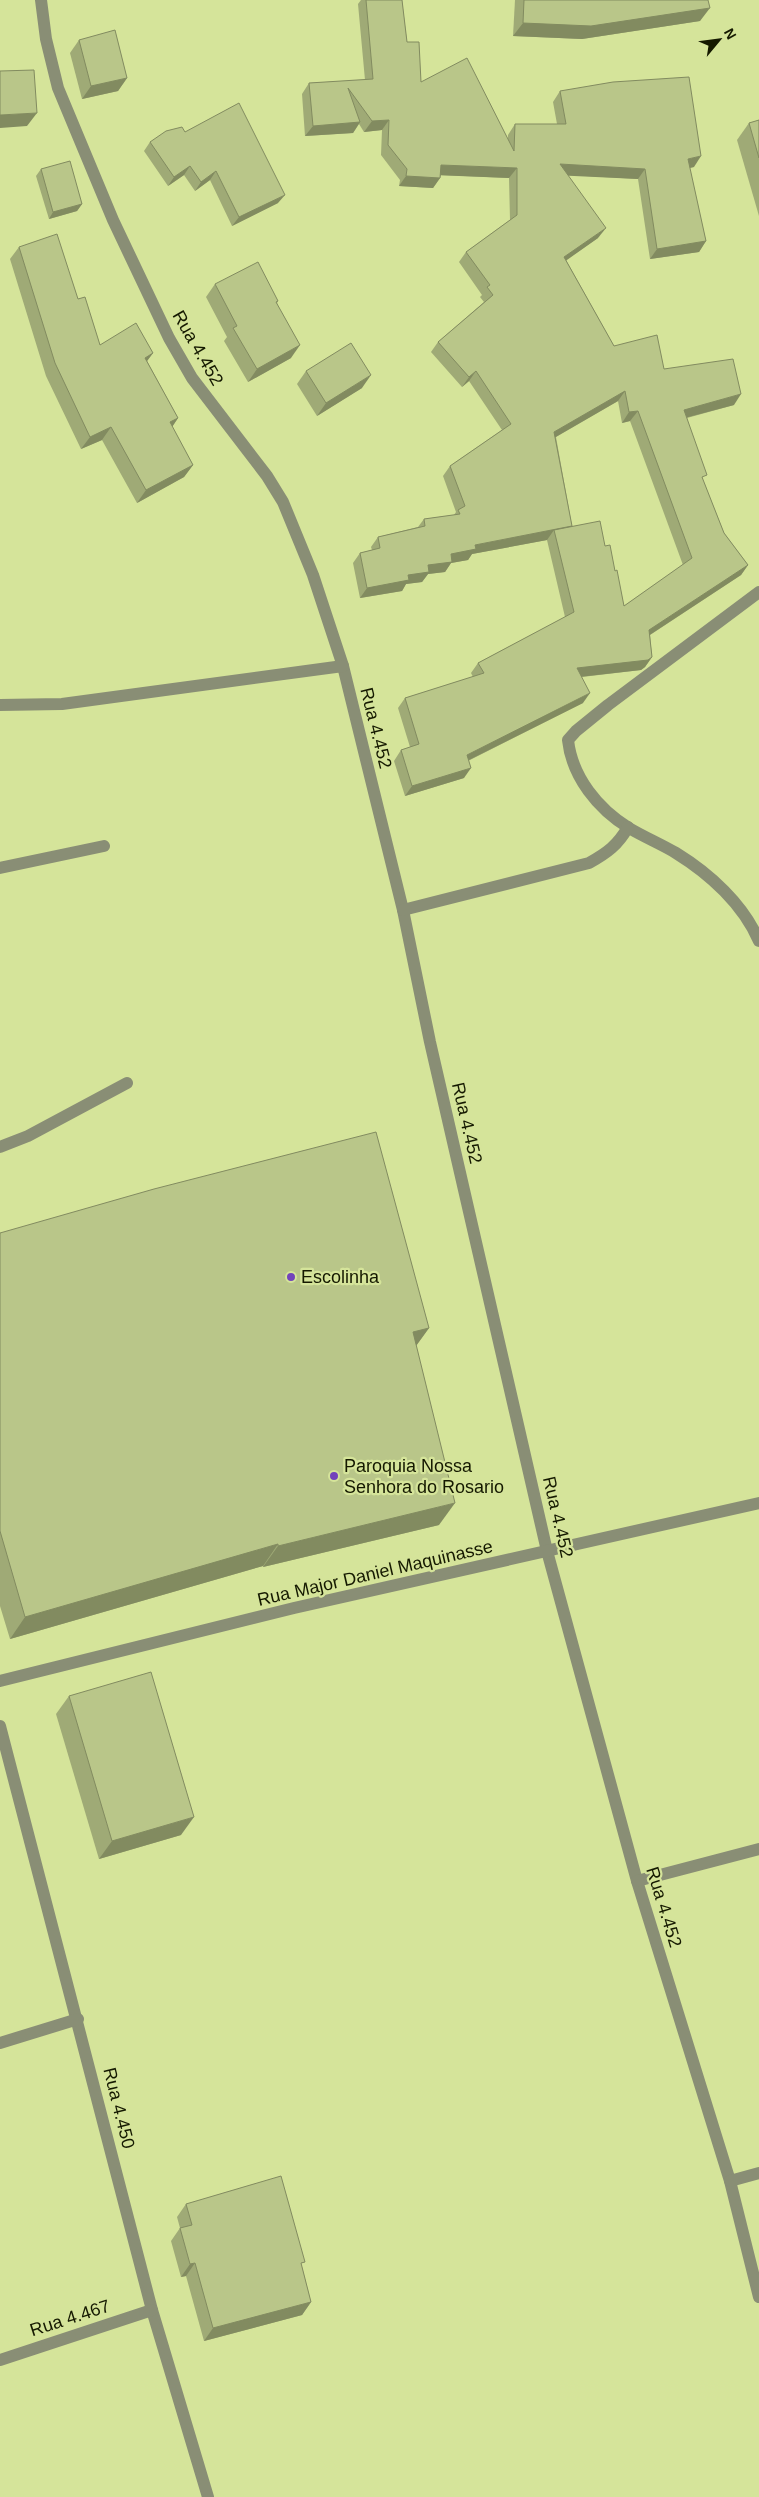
<svg xmlns="http://www.w3.org/2000/svg" width="759" height="2497" viewBox="0 0 759 2497" font-family="Helvetica,sans-serif">
<rect width="100%" height="100%" fill="#d5e49a"/>
<g fill="none" stroke-linecap="round" stroke-linejoin="round">
<g stroke="#898e75" stroke-width="12">
<polyline points="41,0 46,39 58,88 113,220 169,338 192,378 267,476 283,502 313,575 343,666 403,910 430,1042 547,1551 637,1881 730,2181 759,2297"/>
<path d="M759,592l-151,113 -32,26 -8,9c4,37 30,69 61,88 15,9 32,16 47,25 34,21 67,51 83,88"/>
<polyline points="0,705 62,704 343,666"/>
<polyline points="0,868 104,846"/>
<path d="M403,910l186,-47c18,-10 29,-18 39,-36"/>
<polyline points="0,1147 28,1136 127,1083"/>
<polyline points="0,1681 294,1608 759,1503"/>
<polyline points="0,1726 152,2310 208,2497"/>
<polyline points="637,1881 759,1849"/>
<polyline points="0,2043 78,2019"/>
<polyline points="730,2181 759,2173"/>
<polyline points="0,2360 152,2310"/>
</g>
</g>
<g fill="#9faa76" fill-rule="evenodd">
<path d="M361,0h41l5,42 14,40 87,57v-4l7,-11h42l-4,-22 7,-11 134,76 -5,1 17,73 -7,11 -49,7 -12,-80 -70,-4 30,63 -32,22 48,86 50,23 70,36 -47,13 16,62 21,53 24,32 -7,10 -91,60 2,22 -7,10 -4,3 -59,7 1,26 -115,58 -4,17 -59,18 -11,-35 7,-11 9,-3 -12,-39 7,-10 68,-21 -2,-4 7,-10 87,-46 -18,-77 -75,14 -4,6 -17,3 -6,9 -17,2 -6,8 -16,2 -4,7 -42,7 -7,-35 7,-10 12,-3 -1,-3 7,-10 40,-10 6,-8 30,-4 2,-3 -13,-36 7,-10 52,-36 -33,-49 -7,6 -31,-35 7,-10 46,-40 -4,-5 2,-2 -23,-33 7,-10 44,-32 -1,-42 -68,-3 -1,3 -7,10 -34,-2 1,-6 -19,-25 1,-25 -18,2 -5,-8 -6,9 -48,3 -3,-42 7,-11 56,-3 -7,-76zM618,401l4,22 8,-2 53,144 -59,41 -9,-35 -10,-25 -33,-20 -16,-89z"/>
<polygon points="515,0 708,0 700,21 582,39 513,36"/>
<polygon points="79,40 127,78 118,91 82,99 70,53"/>
<polygon points="759,120 759,216 737,140 749,123"/>
<polygon points="185,132 278,203 232,226 210,180 195,191 184,175 168,186 144,151 150,142"/>
<polygon points="41,169 82,204 77,211 49,219 36,176"/>
<polygon points="19,247 78,299 100,345 153,353 147,361 178,418 172,427 193,465 184,477 137,503 102,440 81,449 46,376 10,259"/>
<polygon points="215,284 278,301 277,303 291,358 248,382 224,341 227,337 206,297"/>
<polygon points="306,371 362,388 317,416 297,384"/>
<polygon points="0,1233 429,1328 416,1346 439,1525 263,1567 263,1566 10,1639 0,1606"/>
<polygon points="69,1696 181,1835 99,1859 56,1714"/>
<polygon points="186,2204 302,2267 311,2302 302,2315 204,2341 186,2276 181,2277 171,2241 180,2228 177,2217"/>
</g>
<g fill="#828b60">
<polygon points="710,8 700,21 582,39 513,36 523,23"/>
<polygon points="127,78 118,91 82,99 91,86"/>
<polygon points="37,113 27,126 0,128 0,115"/>
<polygon points="389,120 382,130 364,132 372,121"/>
<polygon points="360,122 353,133 305,136 313,126"/>
<polygon points="701,156 694,167 680,170 688,159"/>
<polygon points="560,164 645,169 638,179 553,175"/>
<polygon points="441,165 517,168 509,178 434,175"/>
<polygon points="190,166 184,175 168,186 174,177"/>
<polygon points="216,171 210,180 195,191 201,182"/>
<polygon points="406,176 440,178 433,188 399,186"/>
<polygon points="285,195 278,203 232,226 239,217"/>
<polygon points="82,204 77,211 49,219 53,212"/>
<polygon points="606,228 598,238 557,267 564,257"/>
<polygon points="706,241 699,252 650,259 657,249"/>
<polygon points="300,345 291,358 248,382 257,369"/>
<polygon points="153,353 144,365 145,358"/>
<polygon points="476,371 469,381 462,387 469,377"/>
<polygon points="371,375 362,388 317,416 326,403"/>
<polygon points="625,391 618,401 547,442 554,432"/>
<polygon points="741,394 734,405 677,420 684,410"/>
<polygon points="638,411 630,421 622,423 629,412"/>
<polygon points="178,418 170,430 170,422"/>
<polygon points="111,427 102,440 81,449 90,437"/>
<polygon points="193,465 184,477 137,503 146,490"/>
<polygon points="572,526 554,530 547,540 472,554 468,560 451,563 445,572 428,574 422,582 406,584 402,591 360,598 367,588 408,575 451,554 475,545"/>
<polygon points="748,565 741,575 642,640 649,630"/>
<polygon points="652,657 645,667 641,670 570,678 577,668"/>
<polygon points="590,693 583,703 459,765 467,755"/>
<polygon points="471,768 464,778 405,796 412,786"/>
<polygon points="429,1328 413,1350 413,1332"/>
<polygon points="455,1503 439,1525 263,1567 278,1546"/>
<polygon points="278,1544 263,1566 10,1639 25,1617"/>
<polygon points="194,1817 181,1835 99,1859 112,1841"/>
<polygon points="195,2263 186,2276 181,2277 190,2264"/>
<polygon points="311,2302 302,2315 204,2341 213,2328"/>
</g>
<g fill="#b9c689" stroke="#828b60">
<polygon points="366,0 402,0 407,42 419,42 421,82 467,58 514,151 515,124 566,124 560,91 613,82 689,77 701,156 688,159 706,241 657,249 645,169 560,164 606,228 564,257 614,346 657,335 664,369 733,359 741,394 684,410 707,475 702,477 724,533 748,565 649,630 652,657 648,660 577,668 590,693 467,755 471,768 412,786 401,750 419,744 405,698 484,673 478,663 574,612 554,530 600,521 605,546 610,545 615,571 617,570 624,606 692,558 638,411 629,412 625,391 554,432 572,526 475,545 476,549 451,554 452,562 428,565 429,572 408,575 409,580 367,588 360,553 380,548 378,537 425,526 424,519 460,514 458,510 465,506 450,466 511,424 476,371 469,377 438,342 493,295 487,287 490,285 466,252 517,215 517,168 441,165 440,178 406,176 407,169 388,145 389,120 372,121 348,88 360,122 313,126 309,83 373,79"/>
<polygon points="524,0 708,0 710,8 591,26 523,23"/>
<polygon points="115,30 127,78 91,86 79,40"/>
<polygon points="34,70 37,113 0,115 0,71"/>
<polygon points="239,103 285,195 239,217 216,171 201,182 190,166 174,177 150,142 166,131 182,127 185,132"/>
<polygon points="759,120 759,158 749,123"/>
<polygon points="70,161 82,204 53,212 41,169"/>
<polygon points="57,234 78,299 85,297 100,345 136,323 153,353 145,358 178,418 170,422 193,465 146,490 111,427 90,437 55,363 19,247"/>
<polygon points="258,262 278,301 276,302 300,345 257,369 233,328 237,326 215,284"/>
<polygon points="351,343 371,375 326,403 306,371"/>
<polygon points="376,1132 429,1328 413,1332 455,1503 278,1546 278,1544 25,1617 0,1531 0,1233 154,1189"/>
<polygon points="151,1672 194,1817 112,1841 69,1696"/>
<polygon points="281,2176 305,2262 301,2263 311,2302 213,2328 195,2263 190,2264 180,2228 192,2225 186,2204"/>
</g>
<g fill="#7243bb" stroke="#d5e49a" stroke-width="2">
<circle cx="291" cy="1277" r="5"/>
<circle cx="334" cy="1476" r="5"/>
</g>
<g text-anchor="middle" stroke-width="4.5" stroke-linejoin="round" paint-order="stroke">
<g font-size="18" fill="#151900" stroke="#d5e49a">
<text transform="translate(198 348) rotate(60)" y="6">Rua 4.452</text>
<text transform="translate(376 728) rotate(76)" y="6">Rua 4.452</text>
<text transform="translate(467 1123) rotate(77)" y="6">Rua 4.452</text>
<text transform="translate(558 1517) rotate(77)" y="6">Rua 4.452</text>
<text transform="translate(375 1573) rotate(-13)" y="6">Rua Major Daniel Maquinasse</text>
<text transform="translate(664 1907) rotate(73)" y="6">Rua 4.452</text>
<text transform="translate(119 2108) rotate(76)" y="6">Rua 4.450</text>
<text transform="translate(70 2318) rotate(-18)" y="6">Rua 4.467</text>
</g>
<g font-size="18" fill="#151900" stroke="#d5e49a" text-anchor="start">
<text x="301" y="1283">Escolinha</text>
<text x="344" y="1472">Paroquia Nossa<tspan x="344" dy="21">Senhora do Rosario</tspan></text>
</g>
</g>
<g transform="translate(719 40) rotate(61)" stroke="#d5e49a" stroke-width="4" paint-order="stroke">
<path d="M0-4L9 19L0 12L-9 19Z" fill="#151900"/>
<text y="-8" font-size="14" font-weight="bold" text-anchor="middle" fill="#151900">N</text>
</g>
</svg>
